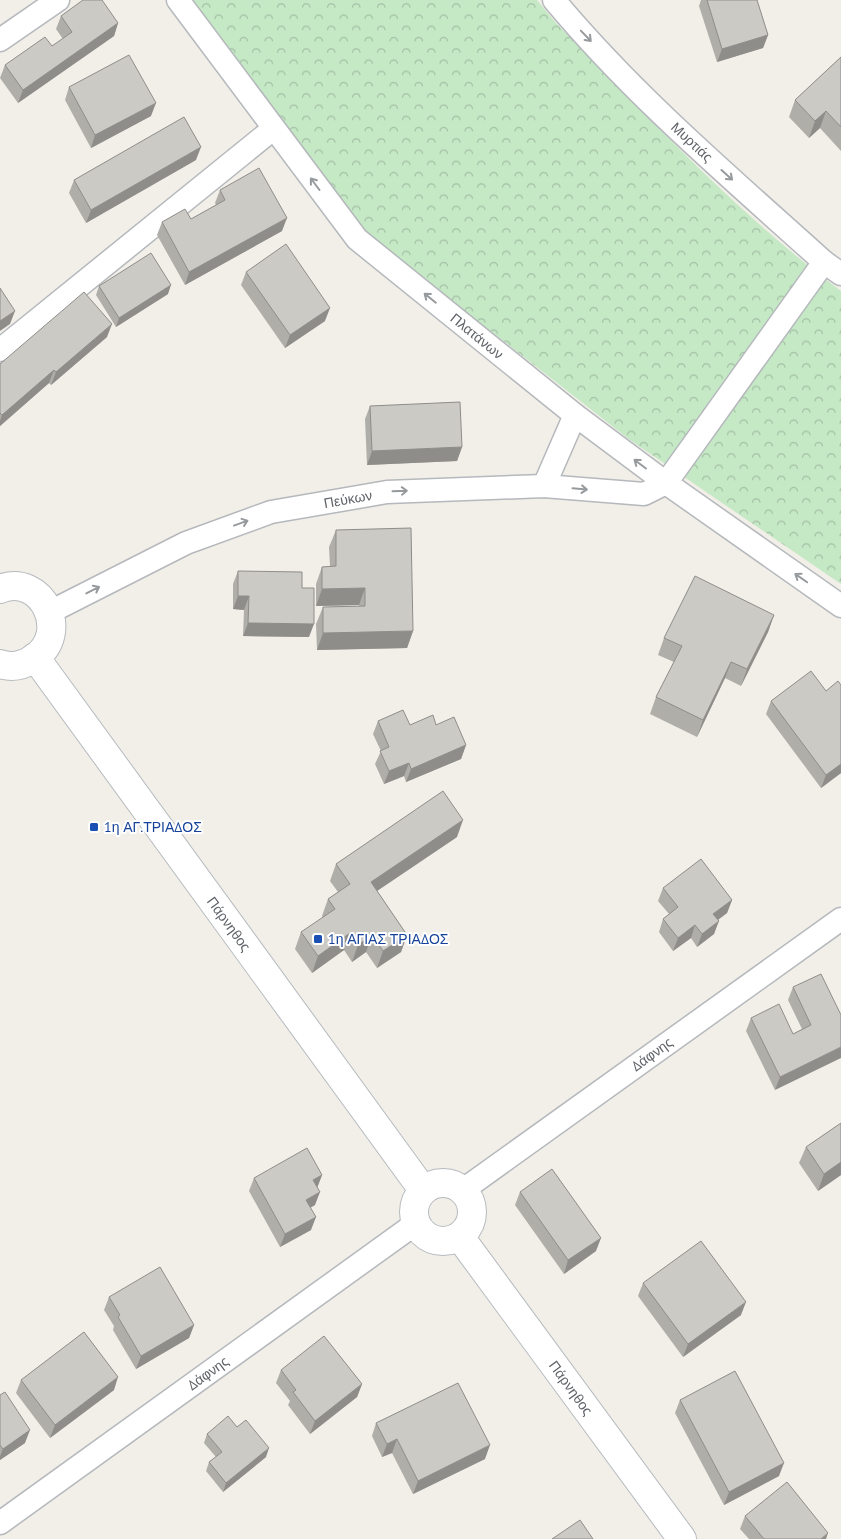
<svg xmlns="http://www.w3.org/2000/svg" width="841" height="1539" viewBox="0 0 841 1539" font-family="'PT Sans',sans-serif">
<defs>
<pattern id="forest-crowns" width="20" height="18" patternUnits="userSpaceOnUse" patternTransform="scale(1.25)"><rect width="20" height="18" fill="#c5e8c5"/><path d="M2 6a3 3 0 1 1 6 0M12 15a3 3 0 1 1 6 0" fill="none" stroke="#a3c0a4"/></pattern>
</defs>
<rect width="100%" height="100%" fill="#f1efe8"/>
<path fill="url(#forest-crowns)" d="M190,0h347l19,23c91,93 180,190 285,268v293l-211,-144 -266,-208z"/>
<g fill="none" stroke-linecap="round" stroke-linejoin="round">
<g stroke="#b5b8bc" stroke-width="25">
<g id="street">
<polyline points="178,0 357,239 575,415 666,483 841,606"/>
<path d="M554,0c80,96 177,178 270,262l17,12"/>
<polyline points="0,40 58,0"/>
<polyline points="0,350 273,129"/>
<polyline points="544,486 575,415"/>
<polyline points="50,612 186,543 271,512 387,492 544,486 644,494 666,483 824,262"/>
<polyline points="463,1190 841,919"/>
<polyline points="0,1523 415,1224"/>
</g>
</g>
<g stroke="#b6babf" stroke-width="30">
<g id="secondary">
<path d="M0,589c41,-17 73,44 33,70 -11,7 -21,9 -33,5"/>
<polyline points="35,657 423,1190"/>
<circle cx="443" cy="1212" r="29"/>
<polyline points="460,1237 682,1539"/>
</g>
</g>
<use href="#street" stroke="#fff" stroke-width="22"/>
<use href="#secondary" stroke="#fff" stroke-width="28"/>
</g>
<g fill="#afaea9">
<polygon points="701,0 757,0 768,35 763,48 717,62 699,6"/>
<polygon points="61,16 118,23 114,36 18,103 0,78 5,65 52,46 63,39 56,29"/>
<polygon points="841,57 841,151 820,128 809,138 789,117 795,100"/>
<polygon points="69,87 151,116 91,148 65,100"/>
<polygon points="196,160 86,223 69,193 74,180"/>
<polygon points="220,190 282,231 185,285 157,235 162,222 191,219 216,205 215,203"/>
<polygon points="246,272 325,321 285,348 241,285"/>
<polygon points="99,286 168,294 116,327 96,295"/>
<polygon points="107,337 51,385 49,383 0,426 0,364"/>
<polygon points="370,406 462,447 457,461 367,465 365,419"/>
<polygon points="336,530 413,631 407,648 317,650 316,624 323,607 359,606 359,605 316,606 316,584 322,567 330,566 329,547"/>
<polygon points="238,571 302,588 309,637 243,636 244,610 233,609 233,584"/>
<polygon points="774,615 768,632 741,686 725,678 697,737 650,714 656,697 674,662 658,655 664,638"/>
<polygon points="841,685 841,773 821,788 766,714 771,701 826,691"/>
<polygon points="378,721 410,725 436,725 466,745 461,759 406,782 404,776 384,784 375,764 381,751 373,734"/>
<polygon points="457,837 377,891 407,935 401,952 377,968 366,952 352,962 344,950 312,973 295,949 301,932 323,918 322,916 328,899 338,892 330,881 336,864"/>
<polygon points="663,888 732,900 727,913 718,920 714,934 697,947 691,938 673,951 659,932 663,919 669,914 658,901"/>
<polygon points="793,987 841,1015 775,1090 746,1031 751,1018 793,1034 802,1029 788,1000"/>
<polygon points="841,1123 841,1175 818,1191 799,1163 806,1147"/>
<polygon points="322,1175 317,1188 315,1205 310,1208 311,1230 280,1247 249,1191 254,1178"/>
<polygon points="520,1192 596,1251 564,1274 515,1205"/>
<polygon points="643,1283 741,1315 683,1357 638,1296"/>
<polygon points="109,1297 194,1325 189,1338 136,1369 113,1330 114,1326 104,1310"/>
<polygon points="281,1370 362,1384 357,1397 310,1434 288,1405 290,1401 276,1383"/>
<polygon points="21,1380 114,1390 50,1438 16,1393"/>
<polygon points="0,1395 25,1443 0,1460"/>
<polygon points="680,1400 779,1476 724,1505 675,1413"/>
<polygon points="376,1423 485,1459 413,1494 392,1453 382,1457 372,1436"/>
<polygon points="237,1427 266,1457 223,1492 206,1471 209,1462 216,1457 204,1443 207,1434"/>
<polygon points="745,1516 826,1539 749,1539 740,1529"/>
</g>
<g fill="#8f8d8a">
<polygon points="118,23 114,36 18,103 23,90"/>
<polygon points="768,35 763,48 717,62 722,49"/>
<polygon points="156,103 151,116 91,148 95,135"/>
<polygon points="826,111 820,128 809,138 815,121"/>
<polygon points="201,147 196,160 86,223 91,210"/>
<polygon points="287,218 282,231 185,285 189,272"/>
<polygon points="171,285 168,294 116,327 119,318"/>
<polygon points="330,308 325,321 285,348 290,335"/>
<polygon points="15,311 10,324 0,331 0,321"/>
<polygon points="112,324 107,337 51,385 56,372"/>
<polygon points="54,370 49,383 0,426 0,421 2,415"/>
<polygon points="462,447 457,461 367,465 372,451"/>
<polygon points="365,588 359,605 316,606 322,589"/>
<polygon points="238,596 249,596 244,610 233,609"/>
<polygon points="774,615 768,632 741,686 747,669"/>
<polygon points="248,623 314,624 309,637 243,636"/>
<polygon points="413,631 407,648 317,650 323,633"/>
<polygon points="731,662 725,678 697,737 703,720"/>
<polygon points="466,745 461,759 406,782 411,769"/>
<polygon points="409,763 404,776 384,784 389,771"/>
<polygon points="841,764 841,773 821,788 826,775"/>
<polygon points="463,820 457,837 365,899 371,882"/>
<polygon points="732,900 727,913 708,927 713,914"/>
<polygon points="719,921 714,934 697,947 702,934"/>
<polygon points="695,925 691,938 673,951 678,938"/>
<polygon points="350,933 344,950 312,973 318,956"/>
<polygon points="372,935 366,952 352,962 358,945"/>
<polygon points="407,935 401,952 377,968 383,951"/>
<polygon points="841,1047 841,1058 775,1090 780,1077"/>
<polygon points="841,1162 841,1175 818,1191 824,1174"/>
<polygon points="322,1175 317,1188 313,1180"/>
<polygon points="320,1192 315,1205 301,1213 306,1200"/>
<polygon points="316,1217 311,1230 280,1247 285,1234"/>
<polygon points="601,1238 596,1251 564,1274 568,1260"/>
<polygon points="746,1302 741,1315 683,1357 688,1344"/>
<polygon points="194,1325 189,1338 136,1369 141,1356"/>
<polygon points="118,1377 114,1390 50,1438 55,1425"/>
<polygon points="362,1384 357,1397 310,1434 315,1421"/>
<polygon points="30,1430 25,1443 0,1460 0,1456 3,1449"/>
<polygon points="397,1439 392,1453 382,1457 387,1444"/>
<polygon points="490,1445 485,1459 413,1494 418,1481"/>
<polygon points="269,1448 266,1457 223,1492 226,1483"/>
<polygon points="784,1463 779,1476 724,1505 729,1492"/>
<polygon points="828,1533 826,1539 821,1539"/>
</g>
<g fill="#cccac5" stroke="#8f8d8a">
<polygon points="83,0 102,0 118,23 23,90 5,65 45,37 52,46 72,32 61,16"/>
<polygon points="707,0 757,0 768,35 722,49"/>
<polygon points="129,55 156,103 95,135 69,87"/>
<polygon points="841,57 841,127 826,111 815,121 795,100"/>
<polygon points="184,117 201,147 91,210 74,180"/>
<polygon points="259,168 287,218 189,272 162,222 185,209 191,219 225,200 220,190"/>
<polygon points="286,244 330,308 290,335 246,272"/>
<polygon points="151,253 171,285 119,318 99,286"/>
<polygon points="0,288 15,311 0,321"/>
<polygon points="84,292 112,324 56,372 54,370 2,415 0,413 0,364"/>
<polygon points="460,402 462,447 372,451 370,406"/>
<polygon points="411,528 413,631 323,633 323,607 365,606 365,588 322,589 322,567 336,566 336,530"/>
<polygon points="238,571 302,572 302,588 314,588 314,624 248,623 249,596 238,596"/>
<polygon points="695,576 774,615 747,669 731,662 703,720 656,697 682,646 664,638"/>
<polygon points="811,671 826,691 838,681 841,685 841,764 826,775 771,701"/>
<polygon points="403,710 410,725 433,715 436,725 454,717 466,745 411,769 409,763 389,771 380,751 389,747 378,721"/>
<polygon points="443,791 463,820 371,882 407,935 383,951 372,935 358,945 350,933 318,956 301,932 335,909 328,899 350,884 336,864"/>
<polygon points="701,859 732,900 713,914 719,921 702,934 695,925 678,938 663,919 678,907 663,888"/>
<polygon points="821,974 841,1015 841,1047 780,1077 751,1018 779,1004 793,1034 811,1025 793,987"/>
<polygon points="841,1123 841,1162 824,1174 806,1147"/>
<polygon points="307,1148 322,1175 313,1180 320,1192 306,1200 316,1217 285,1234 254,1178"/>
<polygon points="552,1169 601,1238 568,1260 520,1192"/>
<polygon points="701,1241 746,1302 688,1344 643,1283"/>
<polygon points="160,1267 194,1325 141,1356 118,1317 120,1315 109,1297"/>
<polygon points="84,1332 118,1377 55,1425 21,1380"/>
<polygon points="324,1336 362,1384 315,1421 293,1392 296,1390 281,1370"/>
<polygon points="735,1371 784,1463 729,1492 680,1400"/>
<polygon points="458,1383 490,1445 418,1481 397,1439 387,1444 376,1423"/>
<polygon points="5,1392 30,1430 3,1449 0,1445 0,1395"/>
<polygon points="228,1416 237,1427 246,1420 269,1448 226,1483 209,1462 222,1452 207,1434"/>
<polygon points="787,1482 828,1533 821,1539 764,1539 745,1516"/>
<polygon points="580,1520 593,1539 552,1539"/>
</g>
<defs><path id="oneway-shaft" d="M-6 0H5M1.5-3L5.5 0L1.5 3" fill="none" stroke-width="1.6" stroke-linecap="round" stroke-linejoin="round" transform="scale(1.25)"/></defs>
<g stroke="#979a9d">
<use href="#oneway-shaft" transform="translate(586 36) rotate(46)"/>
<use href="#oneway-shaft" transform="translate(727 175) rotate(42)"/>
<use href="#oneway-shaft" transform="translate(315 184) rotate(-127)"/>
<use href="#oneway-shaft" transform="translate(430 298) rotate(-141)"/>
<use href="#oneway-shaft" transform="translate(640 464) rotate(-143)"/>
<use href="#oneway-shaft" transform="translate(580 489) rotate(5)"/>
<use href="#oneway-shaft" transform="translate(400 491) rotate(-2)"/>
<use href="#oneway-shaft" transform="translate(241 523) rotate(-20)"/>
<use href="#oneway-shaft" transform="translate(801 578) rotate(-145)"/>
<use href="#oneway-shaft" transform="translate(93 590) rotate(-27)"/>
</g>
<g fill="#1a4fb4" stroke="#fff" stroke-width="2">
<rect x="89" y="822" width="10" height="10" rx="2.5"/>
<rect x="313" y="934" width="10" height="10" rx="2.5"/>
</g>
<g text-anchor="middle" stroke-width="4" stroke-linejoin="round" paint-order="stroke">
<g font-size="14" fill="#5f6368" stroke="#fff">
<text transform="translate(692 142) rotate(43)" y="5">Μυρτιάς</text>
<text transform="translate(477 336) rotate(39)" y="5">Πλατάνων</text>
<text transform="translate(348 499) rotate(-10)" y="5">Πεύκων</text>
<text transform="translate(229 924) rotate(54)" y="5">Πάρνηθος</text>
<text transform="translate(652 1054) rotate(-36)" y="5">Δάφνης</text>
<text transform="translate(208 1373) rotate(-36)" y="5">Δάφνης</text>
<text transform="translate(571 1388) rotate(54)" y="5">Πάρνηθος</text>
</g>
<g font-size="14" fill="#164399" stroke="#fff" text-anchor="start">
<text x="104" y="832">1η ΑΓ.ΤΡΙΑΔΟΣ</text>
<text x="328" y="944">1η ΑΓΙΑΣ ΤΡΙΑΔΟΣ</text>
</g>
</g>
</svg>
